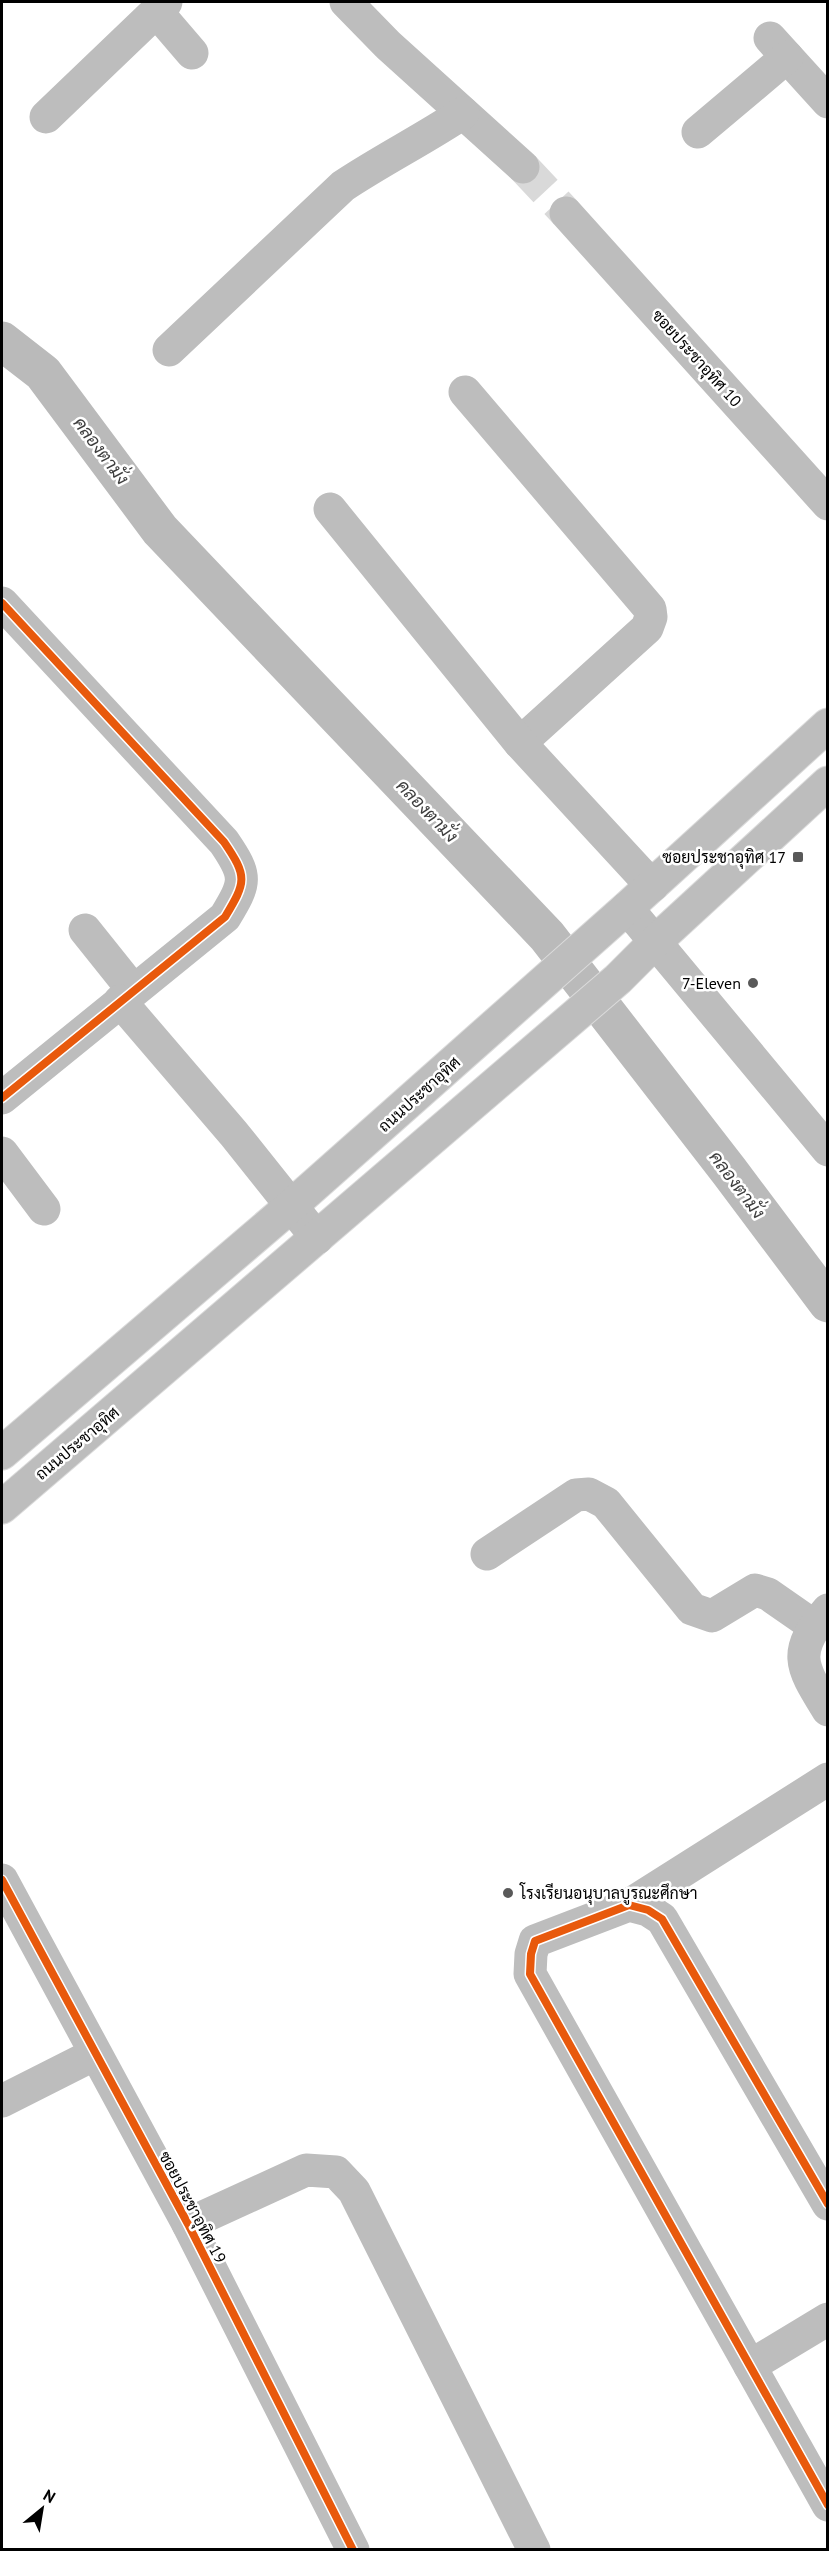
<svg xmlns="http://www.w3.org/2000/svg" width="829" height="2551" viewBox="0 0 829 2551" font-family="'PT Sans',Sarabun,sans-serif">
<rect width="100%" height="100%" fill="#fff"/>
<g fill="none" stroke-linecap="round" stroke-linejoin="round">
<polyline stroke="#bababa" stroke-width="39" points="2,341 43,373 160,530 547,936 729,1171 828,1303"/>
<polyline stroke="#d9d9d9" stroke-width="33" stroke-dasharray="33 16" stroke-linecap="butt" points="523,167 566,213"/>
<g stroke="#dbdbdb" stroke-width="35">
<g id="major">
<polyline points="2,1453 291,1206 627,908 828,725"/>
<polyline points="2,1507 618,979 655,942 828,783"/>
</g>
</g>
<g stroke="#bdbdbd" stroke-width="33">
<polyline points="346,2 388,45 523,167"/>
<polyline points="156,11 192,53"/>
<polyline points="770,38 828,102"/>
<polyline points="46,117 166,2"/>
<polyline points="698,132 787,57"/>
<polyline points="566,213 828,504"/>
<path d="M169,350l174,-164c39,-26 81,-47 120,-73"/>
<polyline points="465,392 650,609 651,617 647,628 520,743"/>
<polyline points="330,509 520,743 652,886"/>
<path d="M2,603l222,239c24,35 22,40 1,75l-223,181"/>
<polyline points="627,908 828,1150"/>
<polyline points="85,930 133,990"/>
<polyline points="120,1001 234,1134 317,1238"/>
<polyline points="2,1153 44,1209"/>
<polyline points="487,1554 576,1495 589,1494 606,1503 692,1609 712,1616 755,1590 768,1594 814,1626"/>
<path d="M828,1610c-37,43 -27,56 0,100"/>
<polyline points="2,1880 188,2224 353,2550"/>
<polyline points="629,1905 828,1779"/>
<polyline points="2,2101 95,2054"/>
<polyline points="828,2204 662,1919 648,1910 629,1905 535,1941 531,1954 530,1974 828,2505"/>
<polyline points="188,2224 306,2170 336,2172 354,2191 534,2550"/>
<polyline points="750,2366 828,2319"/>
</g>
<use href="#major" stroke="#bdbdbd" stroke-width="33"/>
<g stroke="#fff" stroke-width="11">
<g id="cycleway">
<path d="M2,603l222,239c24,35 22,40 1,75l-223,181"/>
<polyline points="2,1880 188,2224 353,2550"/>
<polyline points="828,2204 662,1919 648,1910 629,1905 535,1941 531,1954 530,1974 828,2505"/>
</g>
</g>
<use href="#cycleway" stroke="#e8590c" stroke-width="8"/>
</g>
<g fill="#595959" stroke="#fff" stroke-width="2">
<rect x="792" y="851" width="12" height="12" rx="3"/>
<circle cx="753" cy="983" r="6"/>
<circle cx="508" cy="1893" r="6"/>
</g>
<g text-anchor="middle" stroke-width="5" stroke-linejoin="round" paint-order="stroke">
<g font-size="16" fill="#000" stroke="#fff">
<text transform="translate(697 358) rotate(48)" y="6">ซอยประชาอุทิศ 10</text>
<text transform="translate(419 1094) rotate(-42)" y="6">ถนนประชาอุทิศ</text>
<text transform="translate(77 1443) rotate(-40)" y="6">ถนนประชาอุทิศ</text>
<text transform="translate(193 2207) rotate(62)" y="6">ซอยประชาอุทิศ 19</text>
</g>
<g font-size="16" fill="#000" stroke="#fff" text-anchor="end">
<text x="786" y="863">ซอยประชาอุทิศ 17</text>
<text x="741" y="989">7-Eleven</text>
<text x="520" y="1899" text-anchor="start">โรงเรียนอนุบาลบูรณะศึกษา</text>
</g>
<g font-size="18" font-style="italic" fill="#3e3e3e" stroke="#fff">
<text transform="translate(101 451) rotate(53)" y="6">คลองตามั่ง</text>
<text transform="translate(427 811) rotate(46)" y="6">คลองตามั่ง</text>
<text transform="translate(737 1185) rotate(53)" y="6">คลองตามั่ง</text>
</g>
</g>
<rect width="829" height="2551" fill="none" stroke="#000000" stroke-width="6"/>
<g transform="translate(42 2509) rotate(30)" stroke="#ffffff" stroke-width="4.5" paint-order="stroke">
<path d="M0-4.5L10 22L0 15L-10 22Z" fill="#000000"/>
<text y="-9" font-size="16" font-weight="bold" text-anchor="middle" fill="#000000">N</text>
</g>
</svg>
